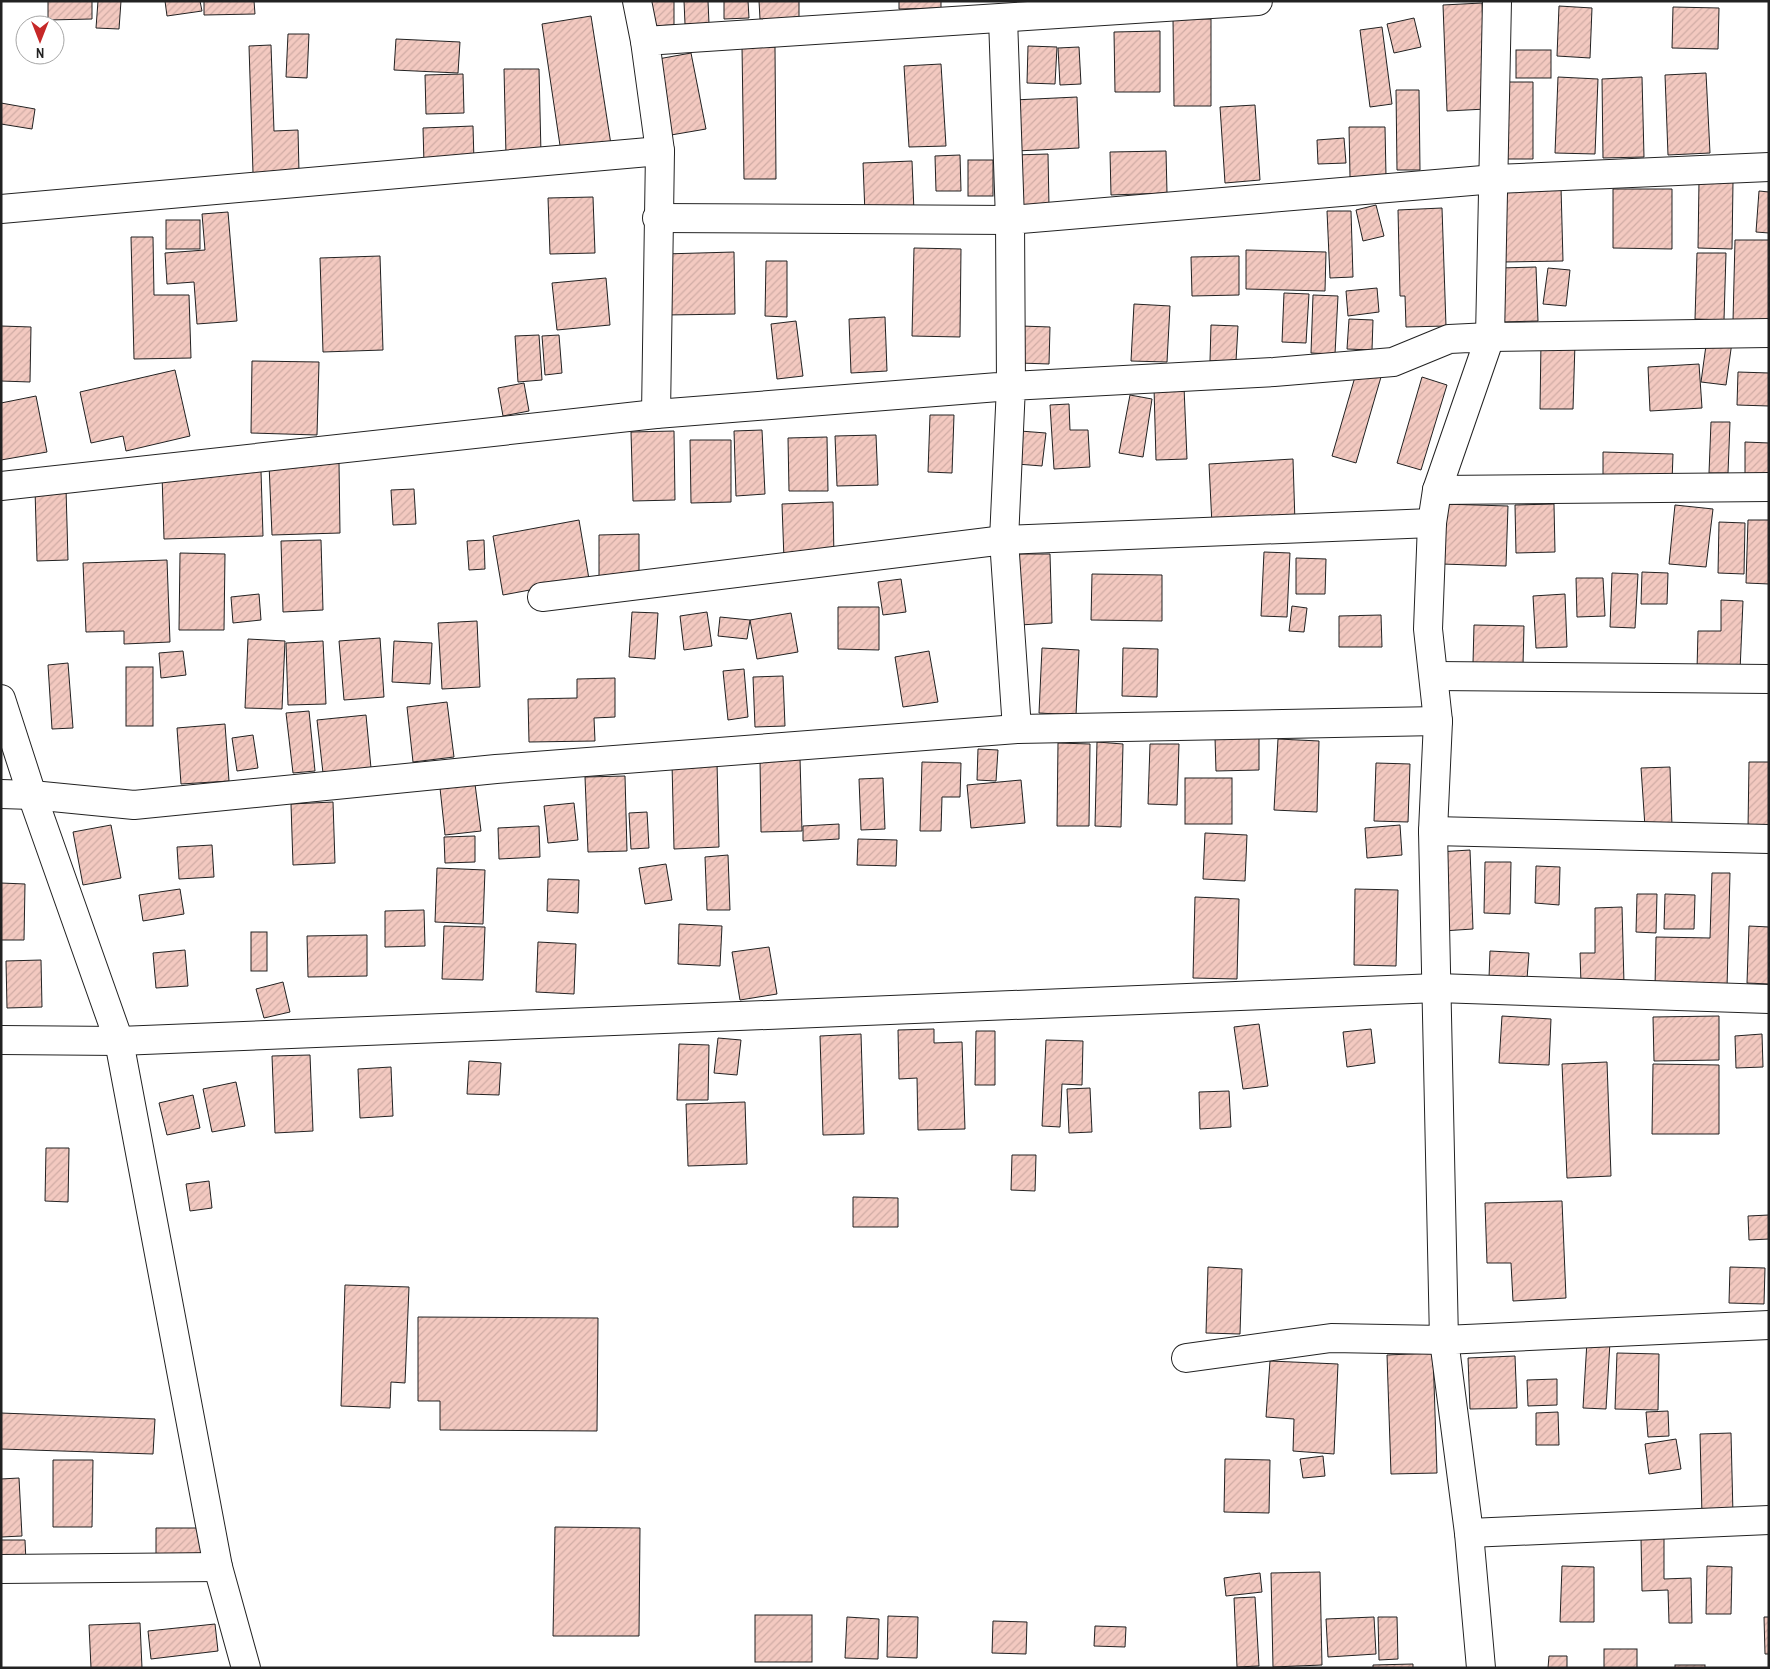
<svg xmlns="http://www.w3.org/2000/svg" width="1770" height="1669" viewBox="0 0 1770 1669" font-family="'Archivo Narrow',sans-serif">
<defs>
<pattern id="building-hatch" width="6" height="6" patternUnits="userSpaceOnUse" patternTransform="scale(1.25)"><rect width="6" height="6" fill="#f3c9c0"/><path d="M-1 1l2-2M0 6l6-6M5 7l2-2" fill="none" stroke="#d0aca5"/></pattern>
</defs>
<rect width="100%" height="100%" fill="#fff"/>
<g fill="url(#building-hatch)" stroke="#222">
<polygon points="48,1 92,1 92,19 48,20"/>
<polygon points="98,1 121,1 119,29 96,28"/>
<polygon points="165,1 200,1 202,11 167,16"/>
<polygon points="204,1 254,1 255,14 204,15"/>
<polygon points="651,1 674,1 674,25 651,26"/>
<polygon points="684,1 708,1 709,24 685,24"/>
<polygon points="724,1 748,1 749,18 724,19"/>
<polygon points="759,1 799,1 799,19 760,19"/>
<polygon points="899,1 941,1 941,8 899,9"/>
<polygon points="1482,3 1486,109 1447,111 1443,5"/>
<polygon points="1559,6 1592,8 1590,58 1557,56"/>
<polygon points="1673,7 1719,8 1718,49 1672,48"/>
<polygon points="591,16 612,151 562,159 542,24"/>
<polygon points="1414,18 1421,47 1394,53 1387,24"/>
<polygon points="1173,19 1211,19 1211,106 1174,106"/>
<polygon points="1382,27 1392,104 1370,107 1360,30"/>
<polygon points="1160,31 1160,92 1115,92 1114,32"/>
<polygon points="288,34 309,34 307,78 286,77"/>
<polygon points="396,39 460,42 458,73 394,70"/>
<polygon points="271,45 274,131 298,130 299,172 253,173 249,46"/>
<polygon points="1028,46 1057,47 1055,84 1027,83"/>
<polygon points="742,47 775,47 776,179 744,179"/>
<polygon points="1079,47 1081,84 1060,85 1058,48"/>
<rect x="1516" y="50" width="35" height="28"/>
<polygon points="691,53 706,129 671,135 658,59"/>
<polygon points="941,64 946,146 909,147 904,66"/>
<polygon points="504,69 539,69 541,154 506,156"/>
<polygon points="1706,73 1710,153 1668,155 1665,75"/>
<polygon points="463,74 464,113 426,114 425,75"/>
<polygon points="1558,77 1598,79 1595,154 1555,153"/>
<polygon points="1642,77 1644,157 1603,158 1602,79"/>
<polygon points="1507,82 1533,82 1533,159 1506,159"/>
<polygon points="1396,90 1419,90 1420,170 1397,170"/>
<polygon points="1077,97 1079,148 1016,151 1014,100"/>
<polygon points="1,103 35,109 32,129 1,124"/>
<polygon points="1255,105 1260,180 1225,183 1220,107"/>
<polygon points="473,126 474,162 424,164 423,128"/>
<polygon points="1349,127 1385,127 1386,176 1350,177"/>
<polygon points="1344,138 1346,163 1318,164 1317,140"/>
<polygon points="1166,151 1167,193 1111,195 1110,152"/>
<polygon points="1048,154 1049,207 1015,208 1014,155"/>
<polygon points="960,155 961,191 936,191 935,156"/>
<rect x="968" y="160" width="25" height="36"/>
<polygon points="912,161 914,212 865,214 863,163"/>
<polygon points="1699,181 1733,182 1732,249 1698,248"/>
<polygon points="1561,187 1563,261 1504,262 1502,188"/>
<polygon points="1613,189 1672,189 1672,249 1613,248"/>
<polygon points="1759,191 1769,192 1769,233 1756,232"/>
<polygon points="593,197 595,253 550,254 548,198"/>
<polygon points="1376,205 1384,236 1363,241 1356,210"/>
<polygon points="1442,208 1446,326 1406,327 1405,296 1400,296 1398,210"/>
<polygon points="1327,211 1351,211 1353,277 1330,278"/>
<polygon points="228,212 237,321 197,324 194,282 167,284 165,253 205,250 202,214"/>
<rect x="166" y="220" width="34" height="29"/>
<polygon points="131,237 153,237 154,295 189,295 191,358 134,359"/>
<polygon points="1735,240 1769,240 1769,322 1733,321"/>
<polygon points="914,248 961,249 960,337 912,336"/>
<polygon points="1246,250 1326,252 1325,291 1246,289"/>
<polygon points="734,252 735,314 665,315 664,254"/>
<polygon points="1697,253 1726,253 1724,320 1695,319"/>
<polygon points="380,256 383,350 323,352 320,258"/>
<polygon points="1239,256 1239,295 1192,296 1191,257"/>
<polygon points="766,261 787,261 787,317 765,316"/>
<polygon points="1536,267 1538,321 1502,322 1500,268"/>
<polygon points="1548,268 1570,270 1566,306 1543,304"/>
<polygon points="606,278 610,325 557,330 552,283"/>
<polygon points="1377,288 1379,312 1348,316 1346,291"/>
<polygon points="1284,293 1309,294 1306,343 1282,342"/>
<polygon points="1313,295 1338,296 1335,354 1311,353"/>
<polygon points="1134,304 1170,306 1167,362 1131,361"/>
<polygon points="885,317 887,371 851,373 849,319"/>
<polygon points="1349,319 1373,320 1372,350 1347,349"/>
<polygon points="796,321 803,376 777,379 771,324"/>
<polygon points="1211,325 1238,326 1236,361 1210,361"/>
<polygon points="1,326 31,327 30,382 1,381"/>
<polygon points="1021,326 1050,327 1049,364 1020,363"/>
<polygon points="539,335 542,380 518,382 515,336"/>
<polygon points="559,335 562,373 545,375 542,336"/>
<polygon points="1707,338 1732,342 1726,385 1701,382"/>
<polygon points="1541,342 1575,343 1573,409 1540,409"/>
<polygon points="252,361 319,362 317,435 251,433"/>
<polygon points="1699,364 1702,408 1650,411 1648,367"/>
<polygon points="175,370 190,436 126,451 123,436 91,443 80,392"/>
<polygon points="1357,370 1381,377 1356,463 1332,456"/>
<polygon points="1738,372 1769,373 1769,406 1737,405"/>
<polygon points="1422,377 1447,385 1421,470 1397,463"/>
<polygon points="524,383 529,411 503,416 498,388"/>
<polygon points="1184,387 1187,459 1156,460 1154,388"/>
<polygon points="1130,395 1152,399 1143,457 1119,453"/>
<polygon points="36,396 47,452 1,460 1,403"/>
<polygon points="1069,404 1070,430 1088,430 1090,467 1054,469 1050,405"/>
<polygon points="930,415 954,415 952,473 928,472"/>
<polygon points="1711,422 1730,422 1728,473 1709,473"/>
<polygon points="762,430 765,494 736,496 734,431"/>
<polygon points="674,431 675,500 633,501 631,432"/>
<polygon points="1020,431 1046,433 1042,466 1017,464"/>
<polygon points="876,435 878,485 837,486 835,436"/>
<polygon points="827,437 828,491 789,491 788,438"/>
<polygon points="690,440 731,440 731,502 691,503"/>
<polygon points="1745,442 1769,443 1769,477 1745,477"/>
<polygon points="1603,452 1673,454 1672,482 1603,480"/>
<polygon points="1293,459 1295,523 1212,525 1209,464"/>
<polygon points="339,462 340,533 272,535 269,464"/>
<polygon points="261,471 263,536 164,539 162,474"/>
<polygon points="66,488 68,560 37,561 35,489"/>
<polygon points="414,489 416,524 393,525 391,490"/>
<polygon points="833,502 834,559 784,560 782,504"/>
<polygon points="1443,504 1508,506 1506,566 1441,564"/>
<polygon points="1554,504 1555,552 1516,553 1515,505"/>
<polygon points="1675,505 1713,509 1706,567 1669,564"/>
<polygon points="579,520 589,579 503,595 493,536"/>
<polygon points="1748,520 1769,520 1769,584 1746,583"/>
<polygon points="1719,522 1745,523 1744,574 1718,573"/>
<polygon points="639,534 639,576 599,576 599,535"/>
<polygon points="321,540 323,610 283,612 281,541"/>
<polygon points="484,540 485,569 469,570 467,541"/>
<polygon points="1264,552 1290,553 1287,617 1261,616"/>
<polygon points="180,553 225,554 224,630 179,630"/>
<polygon points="1017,554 1050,554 1052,623 1020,625"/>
<polygon points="1296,558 1326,559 1325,594 1296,594"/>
<polygon points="167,560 170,642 124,644 124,631 86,632 83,563"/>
<polygon points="1642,572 1668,573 1667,604 1641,604"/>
<polygon points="1612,573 1638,574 1635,628 1610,627"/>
<polygon points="1092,574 1162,575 1162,621 1091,620"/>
<polygon points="1576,578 1603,578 1605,616 1577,617"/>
<polygon points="901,579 906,612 883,615 878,582"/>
<polygon points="259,594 261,620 233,623 231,597"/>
<polygon points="1565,594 1567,647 1536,648 1533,596"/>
<polygon points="1721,600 1743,601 1740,671 1697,670 1698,631 1721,631"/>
<polygon points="1292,606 1307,608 1304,632 1289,631"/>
<polygon points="838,607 879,607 879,650 838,649"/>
<polygon points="632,612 658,613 655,659 629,657"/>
<polygon points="707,612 712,646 684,650 680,616"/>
<polygon points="791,613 798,652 757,659 750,620"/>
<polygon points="1381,615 1382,647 1339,647 1339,616"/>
<polygon points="720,617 750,620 747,639 718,636"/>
<polygon points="477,621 480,687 442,689 438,623"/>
<polygon points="1474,625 1524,626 1523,665 1473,663"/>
<polygon points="380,638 384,697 344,700 339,641"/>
<polygon points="248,639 285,641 282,709 245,708"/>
<polygon points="323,641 326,704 288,705 286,643"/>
<polygon points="394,641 432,643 430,684 392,682"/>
<polygon points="1042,648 1079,650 1076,715 1039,713"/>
<polygon points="1123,648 1158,649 1157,697 1122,696"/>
<polygon points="183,651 186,675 161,678 159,653"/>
<polygon points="929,651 938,702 903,707 895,657"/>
<polygon points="68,663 73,728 52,729 48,665"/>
<rect x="126" y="667" width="27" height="59"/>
<polygon points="744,669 748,717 728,720 723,671"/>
<polygon points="783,676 785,726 755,727 753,677"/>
<polygon points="615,678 615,717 594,718 595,741 529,742 528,699 577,698 577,679"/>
<polygon points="447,702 454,757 413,762 407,707"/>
<polygon points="309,711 315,771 293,773 286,713"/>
<polygon points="366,715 371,768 323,773 317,720"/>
<polygon points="225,724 229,781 181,784 177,728"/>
<polygon points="253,735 258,768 237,771 232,738"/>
<polygon points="1259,737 1259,770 1216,771 1215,738"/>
<polygon points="1278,739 1319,741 1317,812 1274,810"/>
<polygon points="1097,742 1123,744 1121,827 1095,826"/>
<polygon points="1058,743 1090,744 1089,826 1057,826"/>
<polygon points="1150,744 1179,744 1177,805 1148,804"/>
<polygon points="978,749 998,750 996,781 977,780"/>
<polygon points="800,758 802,831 761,832 760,759"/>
<polygon points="717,762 719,847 674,849 672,763"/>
<polygon points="922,762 961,763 960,797 942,797 941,831 920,831"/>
<polygon points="1749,762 1769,762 1769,829 1748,829"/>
<polygon points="1376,763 1410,764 1408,822 1374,821"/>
<polygon points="1670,767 1672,826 1645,827 1641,768"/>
<polygon points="625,776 627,851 588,852 585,777"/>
<polygon points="883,778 885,829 861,830 859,779"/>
<rect x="1185" y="778" width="47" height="46"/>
<polygon points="1021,780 1025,823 971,828 967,785"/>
<polygon points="475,784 481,831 445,835 440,788"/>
<polygon points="333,802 335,863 293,865 291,804"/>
<polygon points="574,803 578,840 548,843 544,806"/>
<polygon points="647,812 649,848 631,849 629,813"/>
<polygon points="839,824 839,839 803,841 803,826"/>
<polygon points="111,825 121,878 83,885 73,832"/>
<polygon points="1400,825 1402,855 1367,858 1365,828"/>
<polygon points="539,826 540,857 499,859 498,828"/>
<polygon points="1205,833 1247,835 1245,881 1203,879"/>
<polygon points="475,836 475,862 445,863 444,837"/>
<polygon points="858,839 897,840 896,866 857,865"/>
<polygon points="212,845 214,877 179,879 177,847"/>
<polygon points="1470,850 1473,929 1442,931 1438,852"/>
<polygon points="728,855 730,910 707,910 705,857"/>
<polygon points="1485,862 1511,862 1510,914 1484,913"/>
<polygon points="666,864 672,900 645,904 639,868"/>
<polygon points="1536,866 1560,867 1559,905 1535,903"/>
<polygon points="437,868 485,870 483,924 435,922"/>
<polygon points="1712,873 1730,873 1727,988 1655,987 1656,937 1710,938"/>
<polygon points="548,879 579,880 578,913 547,911"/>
<polygon points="1,883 25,884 24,940 1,940"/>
<polygon points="180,889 184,914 143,921 139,895"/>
<polygon points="1355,889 1398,890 1396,966 1354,965"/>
<polygon points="1637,894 1657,894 1656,933 1636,932"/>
<polygon points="1665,894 1695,895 1694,929 1664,929"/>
<polygon points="1195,897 1239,899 1237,979 1193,978"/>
<polygon points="1622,907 1624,984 1581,984 1580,953 1595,953 1595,908"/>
<polygon points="424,910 425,946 385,947 385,911"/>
<polygon points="679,924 722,926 720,966 678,964"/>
<polygon points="444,926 485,927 483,980 442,979"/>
<polygon points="1749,926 1769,927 1769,984 1747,983"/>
<rect x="251" y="932" width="16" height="39"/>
<polygon points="367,935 367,976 308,977 307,936"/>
<polygon points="538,942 576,944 574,994 536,992"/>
<polygon points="769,947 777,994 740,1000 732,952"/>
<polygon points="185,950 188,986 156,988 153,953"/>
<polygon points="1490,951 1529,953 1527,979 1489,978"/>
<polygon points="41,960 42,1007 7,1008 6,961"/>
<polygon points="283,982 290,1012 264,1018 256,989"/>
<polygon points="1502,1016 1551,1019 1549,1065 1499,1063"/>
<polygon points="1719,1016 1719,1060 1654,1061 1653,1017"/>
<polygon points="1259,1024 1268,1086 1243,1089 1234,1027"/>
<polygon points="934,1029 934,1043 962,1042 965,1129 918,1130 917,1078 899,1079 898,1030"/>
<polygon points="1371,1029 1375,1063 1347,1067 1343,1032"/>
<polygon points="976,1031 995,1031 995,1085 975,1085"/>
<polygon points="861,1034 864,1134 823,1135 820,1036"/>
<polygon points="1762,1034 1763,1067 1736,1068 1735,1036"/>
<polygon points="718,1038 741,1040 737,1075 714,1073"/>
<polygon points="1046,1040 1083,1041 1082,1085 1062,1084 1060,1127 1042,1126"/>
<polygon points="679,1044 709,1045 708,1100 677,1100"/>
<polygon points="310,1055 313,1131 275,1133 272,1056"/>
<polygon points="469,1061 501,1063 499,1095 467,1094"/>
<polygon points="1607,1062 1611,1176 1567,1178 1562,1064"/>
<polygon points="1653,1064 1719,1065 1719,1134 1652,1134"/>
<polygon points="391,1067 393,1116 360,1118 358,1069"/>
<polygon points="236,1082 245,1126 212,1132 203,1089"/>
<polygon points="1090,1088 1092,1132 1069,1133 1067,1089"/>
<polygon points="1229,1091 1231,1127 1200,1129 1199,1092"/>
<polygon points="193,1095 200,1128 167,1135 159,1103"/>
<polygon points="745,1102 747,1164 688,1166 686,1104"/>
<polygon points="46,1148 69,1148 68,1202 45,1201"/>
<polygon points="1012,1155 1036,1155 1035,1191 1011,1190"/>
<polygon points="209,1181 212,1208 190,1211 186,1184"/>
<polygon points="853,1197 898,1198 898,1227 853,1227"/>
<polygon points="1562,1201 1566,1298 1513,1301 1511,1263 1487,1263 1485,1203"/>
<polygon points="1769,1215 1769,1239 1749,1240 1748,1216"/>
<polygon points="1208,1267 1242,1269 1240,1334 1206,1333"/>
<polygon points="1730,1267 1765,1268 1764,1304 1729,1303"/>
<polygon points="345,1285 409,1287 405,1383 391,1382 390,1408 341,1406"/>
<polygon points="418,1317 598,1318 597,1431 440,1430 440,1401 418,1401"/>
<polygon points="1587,1341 1610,1342 1606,1409 1583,1408"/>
<polygon points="1433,1353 1437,1473 1391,1474 1387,1355"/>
<polygon points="1617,1353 1659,1354 1658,1410 1615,1409"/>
<polygon points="1515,1356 1517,1408 1470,1409 1468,1358"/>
<polygon points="1270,1361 1338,1364 1334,1454 1293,1451 1294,1419 1266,1417"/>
<polygon points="1557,1379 1557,1405 1528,1406 1527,1380"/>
<polygon points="1668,1411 1669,1436 1648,1437 1646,1412"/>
<polygon points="1558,1412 1559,1445 1536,1445 1536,1413"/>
<polygon points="1,1413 155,1419 153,1454 1,1449"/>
<polygon points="1731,1433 1733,1515 1702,1516 1700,1434"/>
<polygon points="1676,1439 1681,1469 1649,1474 1645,1444"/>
<polygon points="1323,1456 1325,1476 1303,1478 1300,1459"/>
<polygon points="1225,1459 1270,1460 1269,1513 1224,1512"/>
<polygon points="53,1460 93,1460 92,1527 53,1527"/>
<polygon points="19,1478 22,1536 1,1537 1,1479"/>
<polygon points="555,1527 640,1528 639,1636 553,1636"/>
<polygon points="156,1528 200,1528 201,1557 156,1557"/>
<polygon points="1641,1538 1664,1538 1664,1579 1691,1578 1692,1623 1669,1623 1668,1590 1642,1591"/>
<polygon points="1,1540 25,1540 26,1562 1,1563"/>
<polygon points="1562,1566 1594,1567 1594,1622 1560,1622"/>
<polygon points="1707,1566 1732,1567 1731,1614 1706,1614"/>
<polygon points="1320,1572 1322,1665 1273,1667 1271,1573"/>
<polygon points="1260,1573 1262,1592 1226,1596 1224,1578"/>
<polygon points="1255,1597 1259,1666 1237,1667 1234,1598"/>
<rect x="755" y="1615" width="57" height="47"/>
<polygon points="888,1616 918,1617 917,1658 887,1657"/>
<polygon points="847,1617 879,1619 878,1659 845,1658"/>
<polygon points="1374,1617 1376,1654 1328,1657 1326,1619"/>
<polygon points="1378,1617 1397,1617 1398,1659 1379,1660"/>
<polygon points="1764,1617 1769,1617 1769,1654 1765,1654"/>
<polygon points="993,1621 1027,1622 1026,1654 992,1653"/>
<polygon points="140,1623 142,1668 91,1668 89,1625"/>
<polygon points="215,1624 218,1651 151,1659 148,1631"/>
<polygon points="1095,1626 1126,1627 1125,1647 1094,1646"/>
<rect x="1604" y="1649" width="33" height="19"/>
<polygon points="1549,1656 1567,1656 1567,1668 1548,1668"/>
<polygon points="1413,1664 1413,1668 1373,1668 1373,1665"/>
<rect x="1675" y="1665" width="30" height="3"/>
</g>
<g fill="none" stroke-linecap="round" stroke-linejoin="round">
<g stroke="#222" stroke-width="30">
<g id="street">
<polyline points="637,1 645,41"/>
<polyline points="1497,1 1490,337 1769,333"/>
<polyline points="1,209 660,151"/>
<polyline points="657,218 1010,220 1003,18"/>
<polyline points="656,414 660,151 645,41 1258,1"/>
<polyline points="1,486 656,414 1011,386 1010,220 1495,179 1769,167"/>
<polyline points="1437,490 1769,487"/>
<polyline points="542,597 1004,540 1432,523"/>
<polyline points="1435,676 1769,679"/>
<polyline points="1017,729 1004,540 1011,386 1274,372 1393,362 1449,339 1490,337 1437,490 1432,523 1428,629 1438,721 1433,831 1444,1340 1331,1338 1186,1358"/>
<polyline points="1,794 32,795 134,805 496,769 1017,729 1438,721"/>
<polyline points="1433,831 1769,839"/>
<polyline points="1,1040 119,1041 1437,988 1769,999"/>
<polyline points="1469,1533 1769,1520"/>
<polyline points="1,1569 218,1567"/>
<polyline points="1481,1668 1469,1533 1444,1340 1769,1325"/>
</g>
</g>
<g stroke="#222" stroke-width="30">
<polyline id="secondary" points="1,699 32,795 119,1041 218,1567 246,1668"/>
</g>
<use href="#street" stroke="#fff" stroke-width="28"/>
<use href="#secondary" stroke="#fff" stroke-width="28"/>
</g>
<rect width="1770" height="1669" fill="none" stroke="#222222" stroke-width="5"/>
<g transform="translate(40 40) rotate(180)"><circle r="24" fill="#ffffff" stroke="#a7a7a7"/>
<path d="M0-4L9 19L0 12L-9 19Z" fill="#c62828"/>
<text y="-8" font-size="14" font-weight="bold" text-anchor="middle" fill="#222222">N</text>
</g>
</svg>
